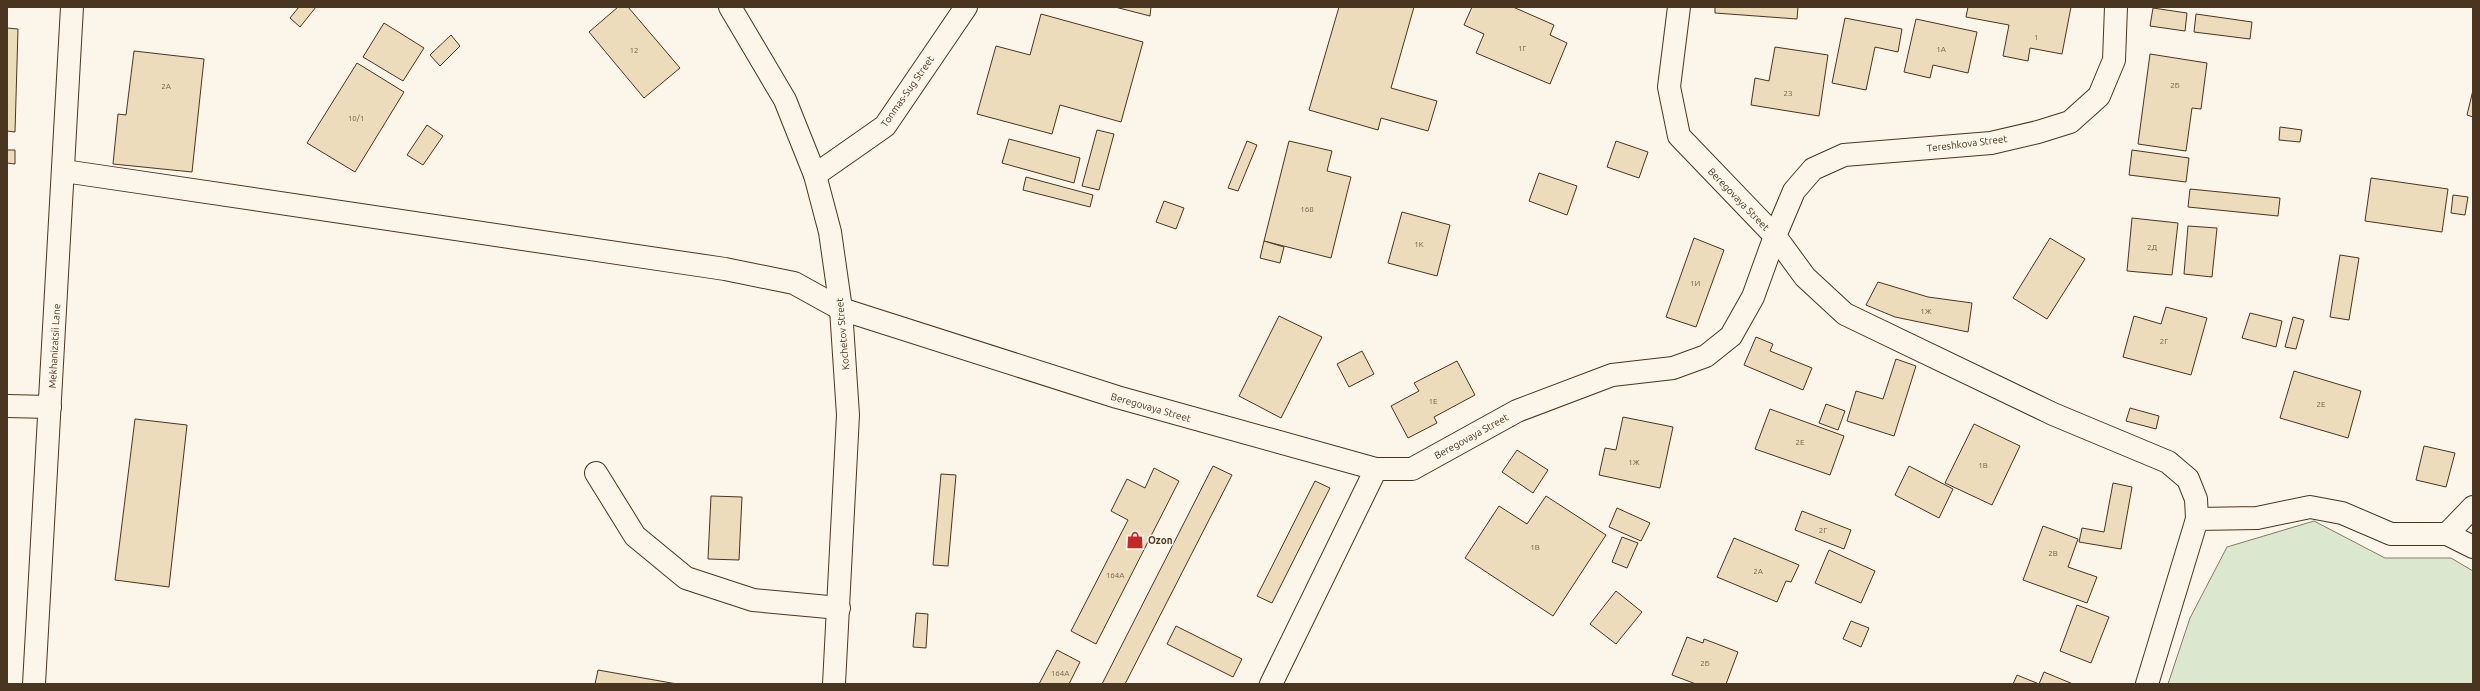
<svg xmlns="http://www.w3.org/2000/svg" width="2480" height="691" viewBox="0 0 2480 691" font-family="Ubuntu,sans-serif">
<rect width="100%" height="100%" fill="#fbf6e9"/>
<polygon fill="#dce7d0" stroke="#887966" points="2314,521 2385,558 2451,558 2473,571 2473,684 2168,684 2190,618 2227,547"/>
<g fill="#ecdcbc" stroke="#4a3520">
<polygon points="299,7 316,7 300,27 290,18"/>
<polygon points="618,7 628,7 680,68 644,98 589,32"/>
<polygon points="1115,7 1151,7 1150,16"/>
<polygon points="1339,7 1414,7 1391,88 1437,101 1428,131 1381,118 1378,130 1309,110"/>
<polygon points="1472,7 1513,7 1554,25 1550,35 1567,43 1550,84 1476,53 1484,34 1464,25"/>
<polygon points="1715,7 1798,7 1797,19 1715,13"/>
<polygon points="1968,7 2071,7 2062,54 2030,48 2028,61 2003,56 2009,25 1966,17"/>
<polygon points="2153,8 2187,13 2185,31 2150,26"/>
<polygon points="1041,14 1143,42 1121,122 1060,105 1052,134 977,114 996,46 1030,55"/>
<polygon points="2196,14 2252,22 2250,39 2194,32"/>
<polygon points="1845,18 1902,29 1898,52 1875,47 1866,90 1832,83"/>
<polygon points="1916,19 1977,32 1968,73 1933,65 1930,78 1904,72"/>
<polygon points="384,23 424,48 403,81 363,57"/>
<polygon points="7,28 18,29 15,132 7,131"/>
<polygon points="451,35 460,46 440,66 430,55"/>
<polygon points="1775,47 1828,55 1819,116 1751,105 1755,78 1769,81"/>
<polygon points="134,51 204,59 192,172 113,164 118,114 126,115"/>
<polygon points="2150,54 2207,63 2201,109 2192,108 2186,151 2138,144"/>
<polygon points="357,63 404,92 355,172 307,143"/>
<polygon points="2473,90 2473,117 2467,115"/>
<polygon points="427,125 443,136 423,165 407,155"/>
<polygon points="2280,127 2302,130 2300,142 2279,140"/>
<polygon points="1097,130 1114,134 1099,190 1082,186"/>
<polygon points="1009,139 1080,158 1074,183 1002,163"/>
<polygon points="1247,141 1257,145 1238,191 1228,188"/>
<polygon points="1289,141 1332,151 1327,171 1351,177 1331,258 1264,241"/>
<polygon points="1616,141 1648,152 1639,178 1607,167"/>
<polygon points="7,150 15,150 15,164 7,163"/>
<polygon points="2132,150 2189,158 2186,182 2129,175"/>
<polygon points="1539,173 1577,186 1567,215 1529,201"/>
<polygon points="1026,177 1093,195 1090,207 1023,190"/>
<polygon points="2371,178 2448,189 2442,232 2365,221"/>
<polygon points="2190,189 2280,198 2278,216 2188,207"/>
<polygon points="2453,195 2468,197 2465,215 2451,213"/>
<polygon points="1164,201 1184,208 1176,229 1156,222"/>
<polygon points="1402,212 1450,225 1437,276 1388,263"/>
<polygon points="2132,218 2178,223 2172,275 2127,271"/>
<polygon points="2188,226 2217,228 2212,277 2184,274"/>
<polygon points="1694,238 1724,250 1696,327 1666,317"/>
<polygon points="2050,238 2085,259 2047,319 2013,298"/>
<polygon points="1264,241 1284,247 1280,263 1260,258"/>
<polygon points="2340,255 2359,258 2349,320 2330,317"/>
<polygon points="1878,282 1928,297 1972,303 1968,332 1895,317 1866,305"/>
<polygon points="2166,307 2207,318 2191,375 2123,357 2134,316 2161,324"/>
<polygon points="2250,313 2282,321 2276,347 2242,338"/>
<polygon points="1279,316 1322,337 1281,418 1239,396"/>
<polygon points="2293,317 2304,320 2296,349 2285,347"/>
<polygon points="1756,337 1773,344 1770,351 1812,368 1803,390 1744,365"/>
<polygon points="1362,351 1374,374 1349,387 1337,364"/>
<polygon points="1896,359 1916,366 1894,436 1847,421 1856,391 1883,399"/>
<polygon points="1457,361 1475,395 1434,417 1437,423 1408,438 1391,406 1419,391 1414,383"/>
<polygon points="2294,371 2361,391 2348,438 2280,418"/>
<polygon points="1826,404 1845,411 1838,430 1819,423"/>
<polygon points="2130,408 2159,416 2156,429 2126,421"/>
<polygon points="1770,409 1844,436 1830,475 1755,449"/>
<polygon points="1623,417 1673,427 1660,488 1599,475 1605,448 1616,450"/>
<polygon points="135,419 187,425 169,587 115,580"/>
<polygon points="1974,424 2020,446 1992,505 1945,483"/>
<polygon points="2424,446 2455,453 2446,487 2416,480"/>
<polygon points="1517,450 1548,470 1533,493 1502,472"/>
<polygon points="1213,466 1232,475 1125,684 1102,684"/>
<polygon points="1909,466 1953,489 1939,518 1895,495"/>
<polygon points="1154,468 1179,481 1096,644 1071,631 1128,520 1111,511 1127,479 1145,488"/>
<polygon points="941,474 956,475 948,566 933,565"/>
<polygon points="1315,481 1330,488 1272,603 1257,596"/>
<polygon points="2113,483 2132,487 2121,549 2079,542 2082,528 2104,532"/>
<polygon points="711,496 742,497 739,560 708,559"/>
<polygon points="1546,496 1606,535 1553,616 1465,558 1499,506 1527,524"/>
<polygon points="1617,508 1650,523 1641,541 1609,527"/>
<polygon points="1802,511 1851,530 1844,549 1795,530"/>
<polygon points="2043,526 2078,539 2068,567 2097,577 2087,603 2023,580"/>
<polygon points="1622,537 1638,543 1627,568 1612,562"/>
<polygon points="1734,538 1799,565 1791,582 1786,581 1777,602 1717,577"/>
<polygon points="1829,550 1875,571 1861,603 1815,583"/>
<polygon points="1616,591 1642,612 1616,644 1590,624"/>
<polygon points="2077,605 2109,617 2091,663 2060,651"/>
<polygon points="916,613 928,614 926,648 913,647"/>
<polygon points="1851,621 1869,628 1861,647 1843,639"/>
<polygon points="1176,626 1242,659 1233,677 1167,644"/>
<polygon points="1687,637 1703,643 1704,639 1738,652 1726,684 1696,684 1672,675"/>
<polygon points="1057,650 1080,662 1069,684 1039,684"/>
<polygon points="598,670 677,684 595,684"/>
<polygon points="2044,672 2073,684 2013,684 2017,675 2039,684"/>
</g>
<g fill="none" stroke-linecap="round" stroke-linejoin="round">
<g stroke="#4a3520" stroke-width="24">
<g id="minor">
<polyline points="730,7 785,100 815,175 830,232 841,309 848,415 834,684"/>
<polyline points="2116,7 2114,60 2099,96 2070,122 2038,132 1991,143 1844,155 1813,169 1794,191 1775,236 1805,277 1845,314 2053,414 2168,462 2188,479 2196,499 2197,519"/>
<polyline points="64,171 725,269 794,283 841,309 1117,397 1376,469 1412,469 1517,411 1612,375 1673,368 1706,356 1731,336 1753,297 1775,236 1679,136 1669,87 1679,7"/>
<polyline points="815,175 885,126 966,7"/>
<polyline points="7,406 50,407"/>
<polyline points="596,473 635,536 686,578 753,600 839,608"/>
<polyline points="2473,507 2447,534 2473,547"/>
<polyline points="34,684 72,7"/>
<polyline points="1271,684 1376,469"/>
<polyline points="2147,684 2197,519 2257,518 2310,507 2342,513 2391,534 2447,534"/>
</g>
</g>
<use href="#minor" stroke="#fbf6e9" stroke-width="22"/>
</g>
<defs>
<g id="shop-bare" transform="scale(1.38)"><path d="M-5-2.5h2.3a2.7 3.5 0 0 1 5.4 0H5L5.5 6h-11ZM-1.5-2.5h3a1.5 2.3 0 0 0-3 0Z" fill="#c62828" stroke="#fbf6e9" stroke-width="2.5" paint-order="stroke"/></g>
</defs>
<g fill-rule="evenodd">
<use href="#shop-bare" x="1135" y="540"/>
</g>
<g text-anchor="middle" stroke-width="3" stroke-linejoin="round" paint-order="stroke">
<g font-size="8" fill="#725f47">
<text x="2036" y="40">1</text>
<text x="1522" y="51">1Г</text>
<text x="1941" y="52">1А</text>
<text x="634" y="53">12</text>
<text x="2175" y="88">2Б</text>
<text x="166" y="89">2А</text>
<text x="1788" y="96">2З</text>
<text x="356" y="121">10/1</text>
<text x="1307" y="212">168</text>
<text x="1419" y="247">1К</text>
<text x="2152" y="250">2Д</text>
<text x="1695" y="286">1И</text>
<text x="1926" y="314">1Ж</text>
<text x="2164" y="344">2Г</text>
<text x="1433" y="404">1Е</text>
<text x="2321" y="407">2Е</text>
<text x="1800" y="445">2Е</text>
<text x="1634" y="465">1Ж</text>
<text x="1983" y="468">1В</text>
<text x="1823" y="533">2Г</text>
<text x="1535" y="550">1В</text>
<text x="2053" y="556">2В</text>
<text x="1758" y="574">2А</text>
<text x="1115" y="578">164А</text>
<text x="1705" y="666">2Б</text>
<text x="1060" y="676">164А</text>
</g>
<g font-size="10" fill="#4a3520" stroke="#fbf6e9">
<text transform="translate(907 91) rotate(-55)" y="4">Tonmas-Sug Street</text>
<text transform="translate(1967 143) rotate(-7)" y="4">Tereshkova Street</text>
<text transform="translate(1739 199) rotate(46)" y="4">Beregovaya Street</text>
<text transform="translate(842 334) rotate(-95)" y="4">Kochetov Street</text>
<text transform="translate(54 346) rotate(-87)" y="4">Mekhanizatsii Lane</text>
<text transform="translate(1151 407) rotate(16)" y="4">Beregovaya Street</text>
<text transform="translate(1471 436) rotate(-29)" y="4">Beregovaya Street</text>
</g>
<g font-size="10" font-weight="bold" fill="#4a3520" stroke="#fbf6e9" text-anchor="start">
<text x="1148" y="544">Ozon</text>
</g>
</g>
<rect width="2480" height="691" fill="none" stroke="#4a3520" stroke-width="16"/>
</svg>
